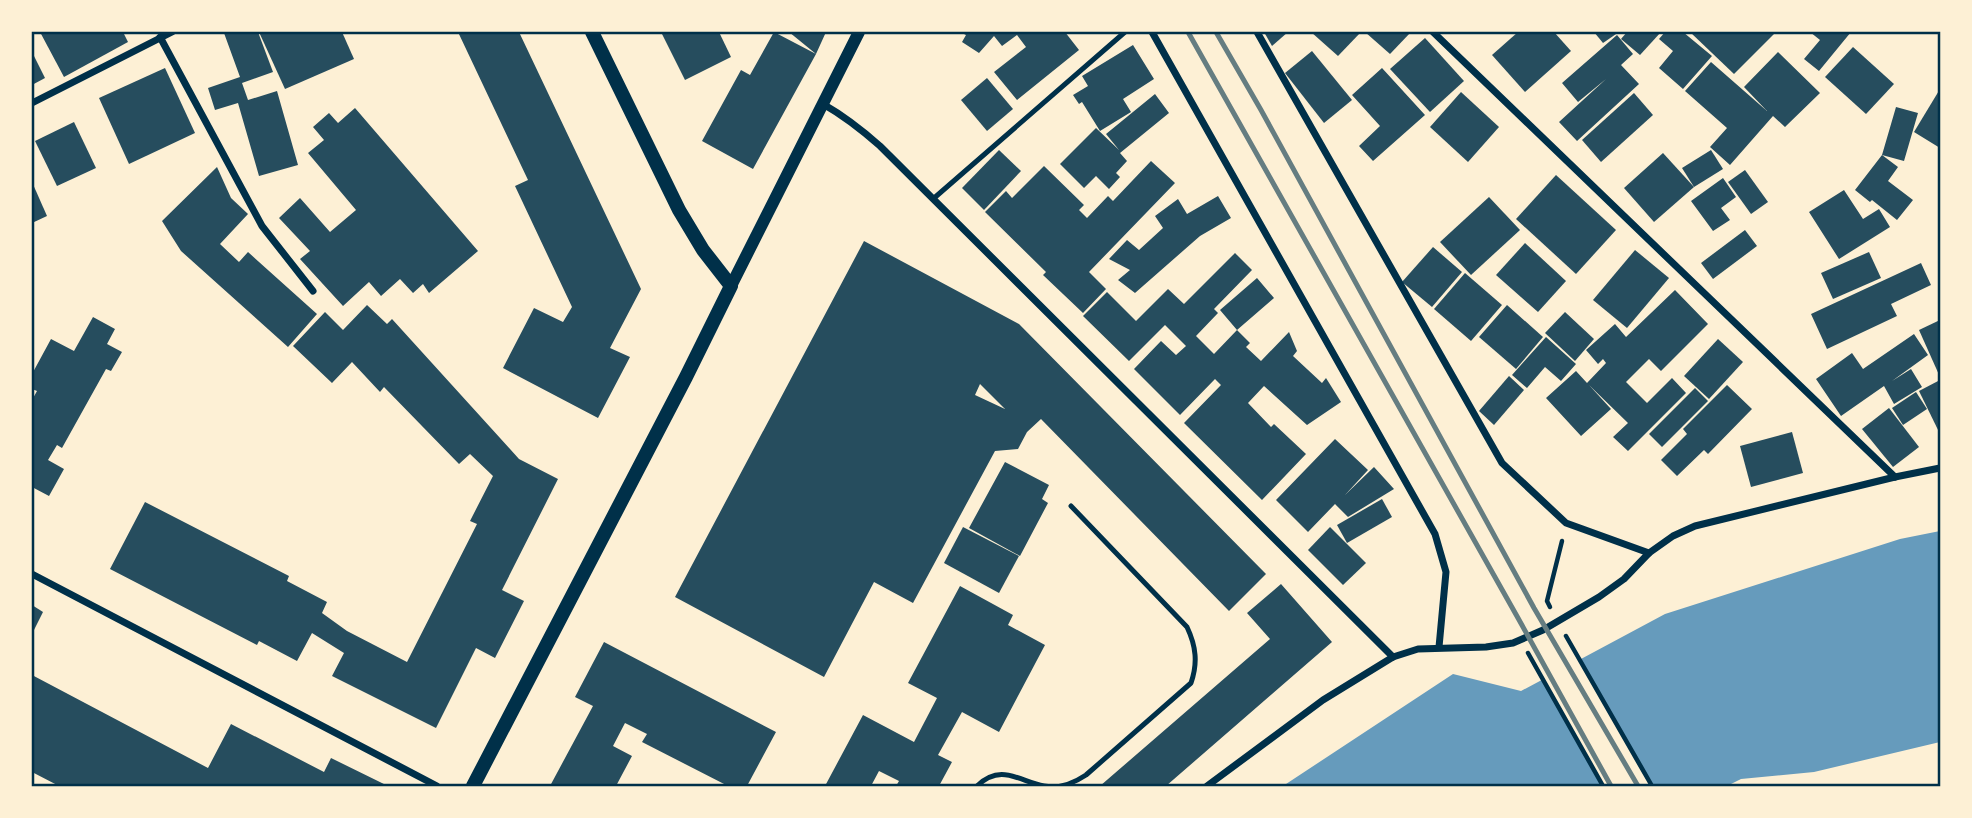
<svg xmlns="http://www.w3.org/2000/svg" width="1972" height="818" viewBox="0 0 1972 818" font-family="Mulish,sans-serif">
<rect width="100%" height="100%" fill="#fdf0d5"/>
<polygon fill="#669bbc" points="1940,531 1940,742 1814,772 1741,779 1727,786 1283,786 1453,674 1521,691 1665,614 1900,539"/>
<polygon fill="#fdf0d5" points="1578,656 1652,786 1603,786 1541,676"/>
<g fill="#264d5e" fill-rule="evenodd">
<polygon points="40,32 123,32 128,42 64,77"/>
<polygon points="228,32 258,32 273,72 242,83 248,100 277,91 298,165 259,176 238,103 215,110 208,88 240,77 224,33"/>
<polygon points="259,32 342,32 354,59 285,89"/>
<polygon points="458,32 519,32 641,289 610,348 630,357 598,418 503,368 534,308 563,322 572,307 515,186 528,180"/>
<polygon points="661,32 719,32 731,57 685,80"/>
<polygon points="774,32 816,54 789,32 826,32 816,54 753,169 702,141 741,70 750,75"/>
<polygon points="960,32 1065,32 1079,50 1017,100 994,72 1026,47 1017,35 1002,46 994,36 979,53 962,42 966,35"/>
<polygon points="1264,32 1288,32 1272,46"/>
<polygon points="1311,32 1361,32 1338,56"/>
<polygon points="1365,32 1411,32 1390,54"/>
<polygon points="1518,32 1554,32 1571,51 1525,92 1492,55"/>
<polygon points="1594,32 1619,32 1603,43"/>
<polygon points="1627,32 1661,32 1640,55 1621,39"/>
<polygon points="1665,32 1683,32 1712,56 1683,89 1659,68 1673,51 1659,39"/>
<polygon points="1690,32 1776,32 1734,74"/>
<polygon points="1810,32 1851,32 1819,71 1804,59 1820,40"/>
<polygon points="1617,35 1633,54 1621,65 1639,84 1577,141 1559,122 1606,79 1578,102 1562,83"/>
<polygon points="1425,38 1464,81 1430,112 1390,69"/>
<polygon points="1133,45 1154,79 1123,99 1131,112 1100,131 1082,102 1079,104 1073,95 1088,86 1082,76"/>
<polygon points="1853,47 1894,84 1866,114 1825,77"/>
<polygon points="1312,51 1352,100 1324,123 1285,73"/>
<polygon points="1778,52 1820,93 1785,127 1773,116 1730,165 1710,147 1727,128 1685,91 1711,62 1767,111 1744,87"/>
<polygon points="34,56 45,78 32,85 32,57"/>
<polygon points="165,68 195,133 129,164 99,98"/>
<polygon points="1382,68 1425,115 1373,161 1359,146 1380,126 1352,95"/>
<polygon points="987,78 1013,109 987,131 961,100"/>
<polygon points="1940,89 1940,148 1914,132"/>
<polygon points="1461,92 1499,127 1468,162 1430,127"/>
<polygon points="1634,93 1653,115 1601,162 1582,140"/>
<polygon points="1155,94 1169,113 1120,153 1127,161 1116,173 1120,177 1109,189 1096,176 1084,188 1060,164 1096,128 1119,150 1106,134"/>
<polygon points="1896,107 1918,113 1904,161 1882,155 1898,167 1888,181 1913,200 1897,220 1872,200 1870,202 1855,190 1882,155"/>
<polygon points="355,108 478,251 429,293 423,284 413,293 400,279 381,296 369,282 343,306 300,259 310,251 279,218 300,198 330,232 356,210 308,153 324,140 313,127 329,113 338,123"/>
<polygon points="74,122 96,168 57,186 35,141"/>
<polygon points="999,150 1021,171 984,210 962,188"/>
<polygon points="1711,150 1723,169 1694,187 1682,168"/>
<polygon points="1663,153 1694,187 1654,222 1624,188"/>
<polygon points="1151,161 1175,183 1089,272 1106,289 1083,313 1043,275 1046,272 985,212 1006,191 1012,198 1044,166 1084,205 1079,210 1087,218 1108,196 1113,201"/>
<polygon points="217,167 231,198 248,214 220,244 239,262 248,252 317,314 288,347 181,251 162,221"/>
<polygon points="1745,170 1768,202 1751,214 1728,182"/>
<polygon points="1556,175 1616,230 1576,274 1516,219"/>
<polygon points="1723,178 1736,197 1721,208 1730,220 1713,231 1691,201"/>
<polygon points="32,182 47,216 32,223"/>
<polygon points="1844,190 1863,219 1879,209 1890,227 1839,259 1809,212"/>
<polygon points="1218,196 1231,218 1200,236 1135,293 1118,280 1130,270 1109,259 1127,240 1139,250 1163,228 1155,216 1178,199 1187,214"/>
<polygon points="1489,197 1520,230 1471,275 1440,242"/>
<polygon points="1745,230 1757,246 1713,279 1701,263"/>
<path d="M864,241l155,83 247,250 -37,37 -188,-192 -14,13 -9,17 -23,2 -82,152 -39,-21 -50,95 -149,-80zM980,384l25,25 -30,-14z"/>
<polygon points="1525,243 1566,281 1538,312 1496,275"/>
<polygon points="1433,247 1462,272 1432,307 1402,282"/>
<polygon points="1635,250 1669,278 1627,328 1593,300"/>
<polygon points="1869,252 1881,278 1833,299 1821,273"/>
<polygon points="1235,253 1252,270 1214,309 1218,313 1196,336 1214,354 1237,330 1220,310 1257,278 1274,298 1237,330 1250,343 1246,347 1261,361 1289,332 1297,351 1293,356 1322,383 1326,378 1341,402 1307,425 1264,386 1248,403 1271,427 1274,424 1306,454 1262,500 1184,423 1221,385 1215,379 1180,415 1134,369 1161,341 1176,355 1186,346 1165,325 1129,361 1083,316 1107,292 1136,321 1168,289 1184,304"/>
<polygon points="1921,263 1931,285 1891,304 1897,316 1827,349 1811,314"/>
<polygon points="1465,273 1502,305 1471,341 1434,309"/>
<polygon points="1675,290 1708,324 1661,371 1649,359 1626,382 1647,403 1672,378 1686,393 1628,451 1613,437 1628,423 1589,385 1611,409 1581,436 1546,398 1576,371 1587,383 1606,363 1603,359 1598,364 1586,350 1615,324 1626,337"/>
<polygon points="367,305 387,324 392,319 519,459 558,479 502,590 524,601 495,658 476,648 436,728 332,676 344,653 312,633 297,661 259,641 257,645 110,569 145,502 289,576 287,581 327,602 322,613 347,631 407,662 477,524 470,521 493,476 470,454 459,464 384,387 380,392 352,362 332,383 293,346 325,312 343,330"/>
<polygon points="1507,305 1543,337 1516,369 1479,337"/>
<polygon points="1565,312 1594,339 1575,361 1545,333"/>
<polygon points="93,317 115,329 107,344 122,352 111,371 106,369 62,448 57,445 48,460 64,469 49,496 32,487 32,400 37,391 32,389 32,374 51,339 74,351"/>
<polygon points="1940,320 1940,377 1919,330"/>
<polygon points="1914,334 1928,355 1892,381 1911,369 1922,387 1894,404 1884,386 1841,416 1816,379 1852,353 1863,369"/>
<polygon points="1546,337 1576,364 1561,381 1545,367 1527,388 1512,375"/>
<polygon points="1718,339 1743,362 1709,399 1684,376"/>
<polygon points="1509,376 1524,390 1494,425 1479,411"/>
<polygon points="1940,380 1940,434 1919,391"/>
<polygon points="1727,385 1752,409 1708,454 1704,450 1677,476 1661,460 1687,434 1683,429"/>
<polygon points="1695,388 1708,401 1662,447 1649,434"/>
<polygon points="1916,392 1927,409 1903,425 1892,408"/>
<polygon points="1889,408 1919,447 1893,467 1862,429"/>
<polygon points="1792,432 1803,473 1751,487 1740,446"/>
<polygon points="1335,439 1368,470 1345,495 1374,467 1394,489 1348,517 1335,504 1308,532 1276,500"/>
<polygon points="1005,462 1049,485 1042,499 1048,503 1020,556 969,528"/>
<polygon points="1382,499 1392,517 1347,543 1337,525"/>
<polygon points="963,527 1019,556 999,593 944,563"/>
<polygon points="1330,527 1366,563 1343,585 1308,550"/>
<polygon points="1281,584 1332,642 1166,786 1100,786 1270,639 1247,613"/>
<polygon points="960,586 1013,615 1008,625 1045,645 999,732 962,712 938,755 952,762 939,786 896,786 899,781 879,771 871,786 825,786 863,715 914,742 937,698 908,683"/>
<polygon points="32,605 43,612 32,634"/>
<polygon points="604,642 776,732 747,786 728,786 642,742 647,734 625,723 613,746 632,756 616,786 550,786 593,706 575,697"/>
<polygon points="32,675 208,768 231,724 324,772 331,758 388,786 59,786 32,772"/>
</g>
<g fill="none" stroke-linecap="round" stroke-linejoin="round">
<g stroke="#003049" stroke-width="4.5">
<polyline points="1550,607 1547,601 1562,541"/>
<polyline points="1566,636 1652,786"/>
<polyline points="1528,653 1603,786"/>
</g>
<g stroke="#003049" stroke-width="5">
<polyline points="933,199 1125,32"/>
<path d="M977,786c24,-23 42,-5 67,0 15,3 30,-3 42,-11l105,-92c7,-20 5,-37 -4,-56l-116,-121"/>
</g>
<g stroke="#003049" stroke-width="7">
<polyline points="1152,32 1435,534 1446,572 1439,647"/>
<polyline points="1257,32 1502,463 1566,523 1649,553"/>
<polyline points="1433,32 1895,477"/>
<polyline points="160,37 262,226 313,291"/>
<polyline points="32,103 172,32"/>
<path d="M823,104c21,12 39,26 57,42l513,511"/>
<polyline points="32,574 437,786"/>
<polyline points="1207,786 1323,700 1393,657 1418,649 1486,647 1513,643 1543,630 1599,597 1624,579 1649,553 1673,536 1695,526 1895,477 1940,468"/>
</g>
<polyline stroke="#003049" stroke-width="12" points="731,286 859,32"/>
<polyline stroke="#003049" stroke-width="14" points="473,786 686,377 731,286 703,250 679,210 592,32"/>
<g stroke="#657d81" stroke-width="5">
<polyline points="1188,32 1518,618 1611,786"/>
<polyline points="1216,32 1261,110 1534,608 1638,786"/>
</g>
</g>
<rect width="1972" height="818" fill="none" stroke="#fdf0d5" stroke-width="66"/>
<rect x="33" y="33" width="1906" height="752" fill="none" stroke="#003049" stroke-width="2.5"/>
</svg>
